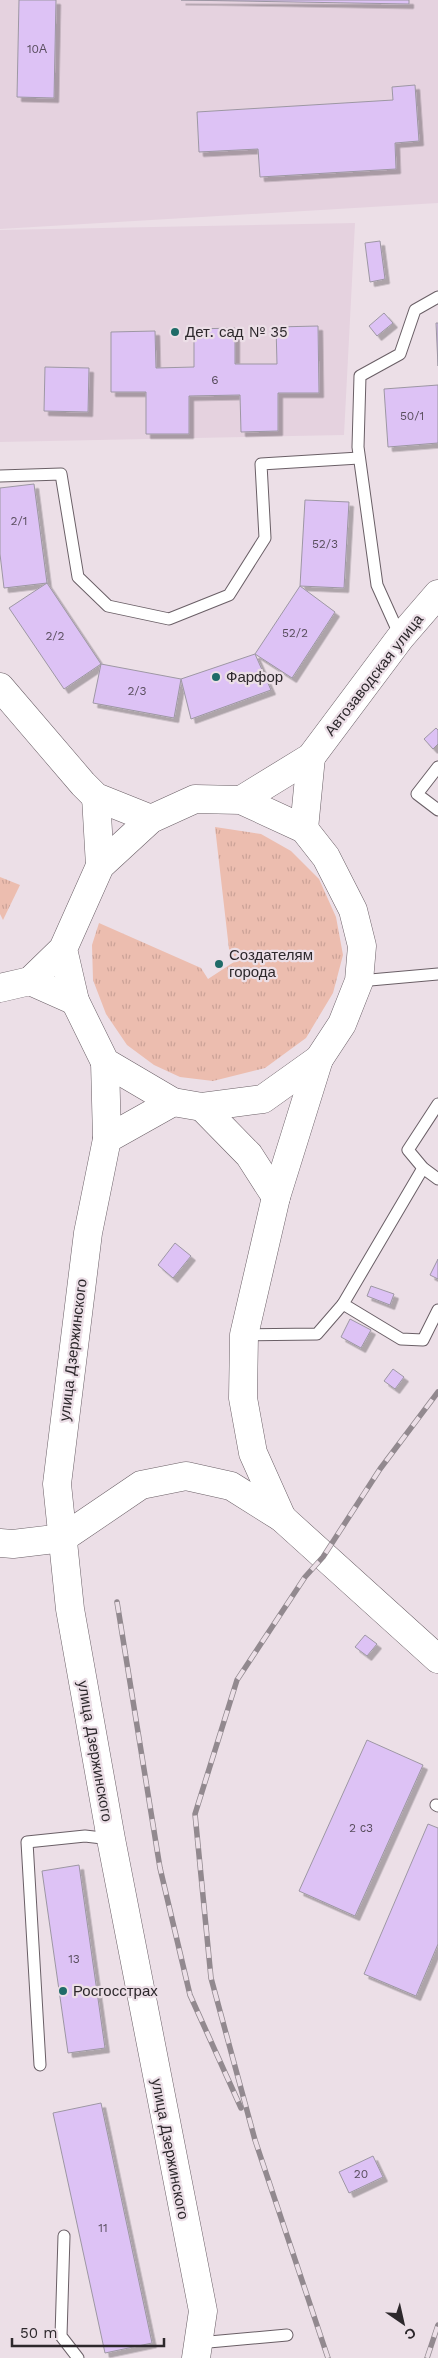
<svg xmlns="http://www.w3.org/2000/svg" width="438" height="2358" viewBox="0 0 438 2358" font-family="'Work Sans',sans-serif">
<defs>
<pattern id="grass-tufts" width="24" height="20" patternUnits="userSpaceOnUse" patternTransform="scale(1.25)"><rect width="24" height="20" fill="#ecbdaf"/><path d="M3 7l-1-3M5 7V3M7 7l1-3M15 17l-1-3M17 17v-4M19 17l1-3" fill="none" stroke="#cba297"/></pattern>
<filter id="shadow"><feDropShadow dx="4.5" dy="4.5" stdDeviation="0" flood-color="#0004"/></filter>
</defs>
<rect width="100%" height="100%" fill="#ecdfe7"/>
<g fill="#e5d2df">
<polygon points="0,0 438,0 438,203 0,229"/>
<polygon points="355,223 344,435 0,442 0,230"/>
</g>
<g fill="url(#grass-tufts)">
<polygon points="215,827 261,834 291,851 319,879 336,917 343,955 333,993 306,1038 265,1068 213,1081 180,1077 154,1065 127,1045 106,1014 93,980 92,945 99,923 201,968 208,979 237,960 229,949"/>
<polygon points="0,877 20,885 3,920 0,914"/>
</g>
<g fill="#ddc2f5" stroke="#9d97a3" filter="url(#shadow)">
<polygon points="19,0 56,0 54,98 17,97"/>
<polygon points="181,0 409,0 409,4"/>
<polygon points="415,85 419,141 395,143 396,169 260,177 258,149 199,152 197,112 393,100 392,87"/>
<polygon points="380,241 385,279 370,282 365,243"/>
<polygon points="384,313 393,323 377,336 369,326"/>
<polygon points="436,323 438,323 438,366"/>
<polygon points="318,326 319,393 278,393 278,431 241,432 240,395 189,396 189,434 146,434 146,392 111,392 111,332 155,331 156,368 194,367 194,329 235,328 235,364 277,364 276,327"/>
<polygon points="45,367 89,368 88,412 44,411"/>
<polygon points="438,385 438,443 388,447 384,389"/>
<polygon points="34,484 47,583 4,588 0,554 0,488"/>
<polygon points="305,500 349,502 344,588 300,586"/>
<polygon points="47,583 101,664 64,689 9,608"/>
<polygon points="300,586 335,612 292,678 255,654"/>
<polygon points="255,654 271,690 191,719 181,679"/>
<polygon points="101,664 181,679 174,718 93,703"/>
<polygon points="436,728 438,730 438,744 433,749 424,739"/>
<polygon points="175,1243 191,1256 173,1278 158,1265"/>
<polygon points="438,1259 438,1279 430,1275"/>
<polygon points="371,1286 394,1294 390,1305 367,1296"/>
<polygon points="350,1319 371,1330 361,1348 341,1337"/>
<polygon points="393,1369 404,1377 395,1389 384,1381"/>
<polygon points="365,1635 377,1644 367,1656 355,1647"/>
<polygon points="367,1740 423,1765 355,1916 299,1891"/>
<polygon points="428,1824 438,1828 438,1944 416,1996 364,1974"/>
<polygon points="79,1865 105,2048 68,2053 42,1871"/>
<polygon points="101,2103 152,2343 105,2353 53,2113"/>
<polygon points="373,2156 383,2177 349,2193 339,2172"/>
</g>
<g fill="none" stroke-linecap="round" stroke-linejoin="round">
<g stroke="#6a5f66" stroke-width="13">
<g id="service">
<polyline points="0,476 61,474 78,577 108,606 169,619 229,595 265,538 261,464 359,458"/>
<polyline points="400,636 377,585 358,447 360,376 400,354 415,310 438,297"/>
<polyline points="438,767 417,794 438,810"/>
<polyline points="359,981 438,974"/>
<polyline points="438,1104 408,1150 423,1168 438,1179"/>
<polyline points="423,1168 343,1304 401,1339 423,1340 438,1310"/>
<polyline points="244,1335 317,1334 343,1304"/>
<polyline points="436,1805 438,1806"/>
<polyline points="40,2065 27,1842 85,1836 111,1839"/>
<polyline points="64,2236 61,2336 78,2358"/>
<polyline points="198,2343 287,2335"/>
</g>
</g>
<g stroke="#6a5f66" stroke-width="29">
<g id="tertiary">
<polyline points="241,800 311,757 400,638 438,594"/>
<polyline points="304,829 311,757"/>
<polyline points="202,1107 249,1155 276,1197"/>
<polyline points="282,1518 253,1453 243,1398 244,1335 276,1197 319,1059"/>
<polyline points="0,1543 13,1544 63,1538 141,1485 186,1476 231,1486 282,1518 438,1659"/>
</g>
</g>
<g stroke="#6a5f66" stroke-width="29">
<g id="secondary">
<polyline points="0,687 83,784 96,797 151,819"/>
<polyline points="96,797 100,866"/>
<polyline points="30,981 63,949 100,866 151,819 195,799 241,800 304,829 326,857 353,910 362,946 359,981 342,1024 319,1059 263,1099 202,1107 173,1102 105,1062 75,1001 63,949"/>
<polyline points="0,988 30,981 75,1001"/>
<polyline points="105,1062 107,1139 88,1233 57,1484 70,1609 111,1839 203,2311 196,2358"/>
<polyline points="107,1139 173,1102"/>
</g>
</g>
<use href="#service" stroke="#fff" stroke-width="11"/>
<use href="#tertiary" stroke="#fff" stroke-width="28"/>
<use href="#secondary" stroke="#fff" stroke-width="28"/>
<g stroke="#92898f" stroke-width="5.5">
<g id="rail">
<polyline points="117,1602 160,1868 190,1995 241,2108"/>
<polyline points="328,2358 255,2140 211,1978 195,1814 237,1680 305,1577 323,1557 380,1469 438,1392"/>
<polyline points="427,2358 438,2325"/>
</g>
</g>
<use href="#rail" stroke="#ecdfe7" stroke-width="4" stroke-dasharray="11" stroke-linecap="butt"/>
</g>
<g fill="#1f6b68" stroke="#ecdfe7" stroke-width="2">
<circle cx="175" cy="332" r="5"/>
<circle cx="216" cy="677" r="5"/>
<circle cx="219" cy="964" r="5"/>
<circle cx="63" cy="1991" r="5"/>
</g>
<g text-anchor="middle" stroke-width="4.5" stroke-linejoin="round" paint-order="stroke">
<g font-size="12" fill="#594e5e">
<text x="37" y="53">10А</text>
<text x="215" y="384">6</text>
<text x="412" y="420">50/1</text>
<text x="19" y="525">2/1</text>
<text x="325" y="548">52/3</text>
<text x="295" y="637">52/2</text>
<text x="55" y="640">2/2</text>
<text x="137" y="695">2/3</text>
<text x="361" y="1832">2 с3</text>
<text x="74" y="1963">13</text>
<text x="361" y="2178">20</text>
<text x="103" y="2232">11</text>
</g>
<g font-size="15" fill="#2d282c" stroke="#ecdfe7" text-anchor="start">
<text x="185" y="337">Дет. сад № 35</text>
<text x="226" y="682">Фарфор</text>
<text x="229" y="960">Создателям<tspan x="229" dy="17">города</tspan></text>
<text x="73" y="1996">Росгосстрах</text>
</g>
<g font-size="15" fill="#2d282c" stroke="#ecdfe7">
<text transform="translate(374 675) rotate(-52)" y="5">Автозаводская улица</text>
<text transform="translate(73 1350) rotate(-83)" y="5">улица Дзержинского</text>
<text transform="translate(95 1751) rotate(80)" y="5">улица Дзержинского</text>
<text transform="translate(170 2149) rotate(79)" y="5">улица Дзержинского</text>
</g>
</g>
<g transform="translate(403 2323) rotate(146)" stroke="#ecdfe7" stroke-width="4" paint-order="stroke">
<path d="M0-4L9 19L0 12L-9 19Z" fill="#2d282c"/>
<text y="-8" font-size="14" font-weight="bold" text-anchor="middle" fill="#2d282c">С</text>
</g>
<path d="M12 2338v8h152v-8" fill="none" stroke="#2d282c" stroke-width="2.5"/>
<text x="20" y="2338" font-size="15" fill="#2d282c" stroke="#ecdfe7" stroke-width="4" paint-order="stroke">50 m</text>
</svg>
